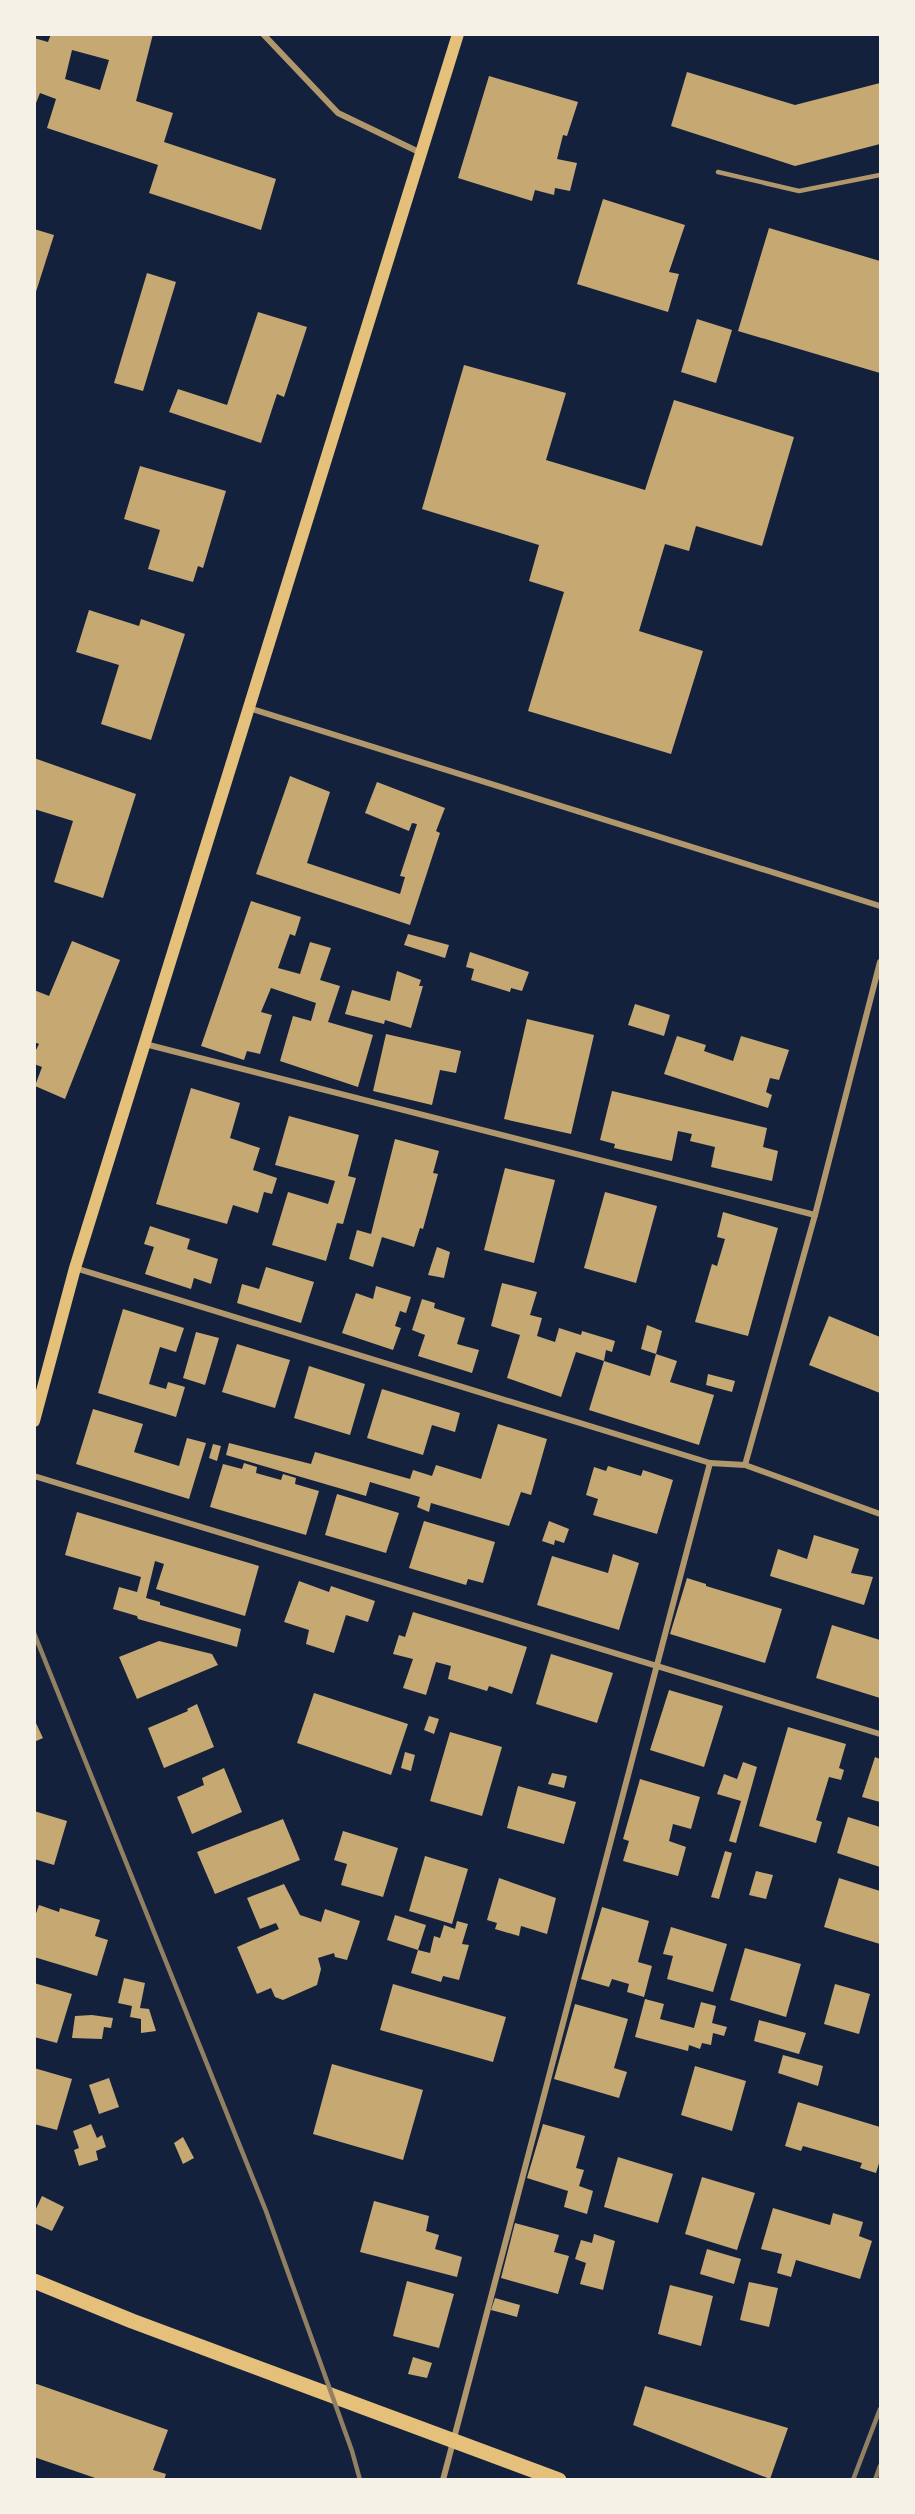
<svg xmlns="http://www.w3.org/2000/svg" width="915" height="2514" viewBox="0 0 915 2514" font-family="'Exo 2',sans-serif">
<rect width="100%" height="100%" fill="#14213d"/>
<g fill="#c6a872" fill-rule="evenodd">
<path d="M51,34h102l-17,67 37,12 -9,29 112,37 -15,51 -112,-37 9,-28 -111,-37 9,-29 -16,-6 -6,15v-70l14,4zM72,50l37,10 -9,30 -35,-11z"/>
<polygon points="687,72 795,105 880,83 880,144 795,166 671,126"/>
<polygon points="489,76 578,102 567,136 563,135 557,159 577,163 570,191 555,188 554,195 535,190 532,201 458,178"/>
<polygon points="603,199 685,225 669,272 679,274 668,312 577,284"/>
<polygon points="769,228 880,261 880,373 738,331"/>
<polygon points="34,229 54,235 35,295 34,295"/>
<polygon points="147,273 176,282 143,391 114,383"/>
<polygon points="258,312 307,327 284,397 277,394 261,443 169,412 178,389 227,405"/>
<polygon points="697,319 732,330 716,383 681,372"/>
<polygon points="464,365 566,393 546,460 645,490 674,400 794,437 762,546 696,526 689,551 665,544 639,631 703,651 671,754 528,711 564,592 529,581 539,545 422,509"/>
<polygon points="140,466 226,491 203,568 198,566 193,582 148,569 160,530 124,519"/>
<polygon points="89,610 139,626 141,619 185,634 151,740 101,724 119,665 76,652"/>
<polygon points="34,758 136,794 103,898 54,882 73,821 34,809"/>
<polygon points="290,776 330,792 307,863 400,894 405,877 400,876 417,824 412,823 409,831 365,813 377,782 445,808 436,831 440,833 410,925 256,874"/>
<polygon points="251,901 301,917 295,936 290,934 278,968 300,974 310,942 331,948 320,980 340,986 328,1022 373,1035 358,1087 280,1061 293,1016 311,1021 316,1003 271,988 261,1012 272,1015 260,1054 247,1051 244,1060 201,1046"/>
<polygon points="408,934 449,945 445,958 404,945"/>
<polygon points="72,941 120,960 65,1099 35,1086 42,1067 34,1064 34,1054 39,1044 34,1042 34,990 49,996"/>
<polygon points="470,952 529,972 522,991 511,988 510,992 471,980 474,969 466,967"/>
<polygon points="397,971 421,980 419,986 423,986 411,1028 385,1020 384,1024 345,1014 352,990 390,1001"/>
<polygon points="635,1004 670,1015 664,1036 628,1025"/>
<polygon points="527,1019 594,1035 571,1134 504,1119"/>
<polygon points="386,1034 461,1051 456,1073 440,1070 432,1105 373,1091"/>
<polygon points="677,1036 706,1045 704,1051 733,1061 741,1036 789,1050 779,1080 770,1078 766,1092 772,1095 768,1108 664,1074"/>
<polygon points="191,1088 240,1103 230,1138 260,1148 253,1170 277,1178 272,1194 264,1192 258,1213 233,1205 227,1224 156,1204"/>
<polygon points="612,1091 767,1128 763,1147 778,1151 772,1181 711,1167 715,1147 690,1141 692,1134 678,1131 672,1161 614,1148 615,1144 600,1140"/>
<polygon points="289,1116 359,1135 348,1176 356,1178 343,1224 337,1223 326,1261 272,1245 288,1192 328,1204 335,1181 275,1165"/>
<polygon points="395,1139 439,1151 433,1173 438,1174 423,1229 420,1228 414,1247 382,1237 373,1267 349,1259 357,1230 371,1234"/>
<polygon points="505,1168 555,1180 534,1263 484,1250"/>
<polygon points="605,1192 657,1206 636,1283 584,1268"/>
<polygon points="723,1212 778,1228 748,1336 695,1322 712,1264 717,1266 725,1239 717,1237"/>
<polygon points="150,1226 190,1239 187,1249 218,1259 211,1284 194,1278 191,1289 145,1274 154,1247 144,1244"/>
<polygon points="437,1247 450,1252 444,1278 428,1275"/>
<polygon points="266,1267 314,1282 301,1323 237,1303 242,1284 259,1289"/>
<polygon points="502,1283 537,1292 530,1315 542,1318 537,1336 555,1342 559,1328 581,1335 582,1331 615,1341 612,1352 606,1350 604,1361 576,1352 561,1397 507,1378 520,1335 491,1326"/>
<polygon points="376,1286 411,1297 406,1313 400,1311 395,1326 401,1328 393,1350 342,1333 356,1293 373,1299"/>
<polygon points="422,1299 435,1303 434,1308 465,1318 457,1344 479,1350 472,1373 418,1356 425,1335 412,1330"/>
<polygon points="123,1309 184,1328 176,1352 160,1347 149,1384 166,1389 168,1382 185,1387 176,1417 98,1393"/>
<polygon points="829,1316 880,1337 880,1393 809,1365"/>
<polygon points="647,1325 662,1331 656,1354 641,1349"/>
<polygon points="196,1332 219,1338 205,1385 183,1378"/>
<polygon points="237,1344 290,1360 275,1408 222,1392"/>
<polygon points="656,1354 677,1361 670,1382 714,1395 699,1445 589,1410 604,1361 650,1376"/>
<polygon points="309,1366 365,1384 350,1435 294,1418"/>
<polygon points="708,1374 735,1381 732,1392 706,1385"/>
<polygon points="382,1389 460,1413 455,1432 432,1425 423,1455 367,1438"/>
<polygon points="93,1409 143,1424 134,1452 179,1466 187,1438 206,1443 189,1499 76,1464"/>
<polygon points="498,1424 547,1439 531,1495 521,1492 509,1526 431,1503 429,1512 417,1507 420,1497 370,1482 366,1496 226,1455 229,1443 311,1464 315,1452 410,1479 413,1470 432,1476 436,1465 481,1479"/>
<polygon points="213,1444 221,1446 217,1461 209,1458"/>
<polygon points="244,1463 257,1467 256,1473 281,1480 283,1474 296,1478 295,1484 319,1491 306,1535 210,1507 223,1464 242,1469"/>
<polygon points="608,1466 641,1476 643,1470 673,1480 657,1534 593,1515 598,1499 586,1495 594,1467 606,1471"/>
<polygon points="337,1494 399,1513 386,1553 325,1535"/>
<polygon points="77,1512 259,1566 245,1616 156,1589 164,1564 155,1561 146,1598 160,1602 160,1605 241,1629 237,1647 138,1619 137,1616 113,1609 119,1587 137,1592 141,1577 65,1555"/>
<polygon points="424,1521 495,1542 483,1583 468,1579 466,1585 409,1568"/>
<polygon points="549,1521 569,1529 564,1543 555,1540 554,1545 542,1541"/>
<polygon points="814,1535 859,1549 851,1573 873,1577 864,1605 770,1576 778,1549 807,1559"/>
<polygon points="613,1554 639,1563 619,1630 537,1605 552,1556 608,1573"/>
<polygon points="687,1578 706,1584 706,1586 782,1609 765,1663 670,1634"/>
<polygon points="299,1581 329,1592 331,1586 375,1601 368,1622 346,1615 334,1653 306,1644 309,1630 284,1622"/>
<polygon points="413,1612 527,1647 512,1694 489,1686 487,1691 448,1679 451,1666 436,1662 426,1695 403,1688 413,1659 393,1654 399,1635 405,1637"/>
<polygon points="832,1625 880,1640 880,1698 816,1678"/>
<polygon points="159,1641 212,1654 218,1665 137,1699 119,1657"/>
<polygon points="551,1654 613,1673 597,1723 536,1704"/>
<polygon points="669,1690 723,1706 704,1767 650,1750"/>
<polygon points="314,1693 408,1724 391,1775 297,1743"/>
<polygon points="197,1704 214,1747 164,1768 148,1728 188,1711 187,1709"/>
<polygon points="429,1716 439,1719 434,1734 424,1730"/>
<polygon points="34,1719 43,1738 34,1742"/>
<polygon points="788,1727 846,1744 839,1768 844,1770 841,1780 829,1777 816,1820 822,1822 816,1843 759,1826"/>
<polygon points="450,1732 502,1747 482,1816 430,1801"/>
<polygon points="405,1752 415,1755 411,1771 401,1768"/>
<polygon points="875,1757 880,1759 880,1802 862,1797"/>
<polygon points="743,1762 757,1767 736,1843 729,1841 741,1801 717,1794 724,1774 737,1779"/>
<polygon points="224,1768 242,1812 192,1834 177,1797 204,1785 202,1778"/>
<polygon points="552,1773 567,1776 564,1788 548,1784"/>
<polygon points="640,1779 700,1797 691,1829 673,1824 669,1841 686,1847 678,1876 623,1861 629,1841 623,1839"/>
<polygon points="518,1786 576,1802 564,1844 507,1828"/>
<polygon points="34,1811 67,1821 54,1865 34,1859"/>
<polygon points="848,1817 880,1827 880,1867 837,1853"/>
<polygon points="283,1819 300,1860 215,1894 197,1852"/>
<polygon points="343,1831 398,1848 383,1897 341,1885 347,1864 334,1860"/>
<polygon points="725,1851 732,1853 719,1899 711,1897"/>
<polygon points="425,1856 468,1869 452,1924 409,1911"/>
<polygon points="756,1871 773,1875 766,1899 749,1895"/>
<polygon points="499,1878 556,1898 547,1934 521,1926 519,1936 495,1929 497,1923 487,1920"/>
<polygon points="839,1878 880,1891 880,1944 824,1927"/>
<polygon points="284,1884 300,1915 321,1922 325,1909 360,1921 347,1960 335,1957 334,1953 318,1958 321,1969 317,1985 283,2000 275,1997 271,1988 257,1994 237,1947 279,1929 276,1923 260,1929 247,1898"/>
<polygon points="39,1905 59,1912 60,1908 100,1920 95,1936 108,1940 97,1976 34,1957 34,1919"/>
<polygon points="602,1907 649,1921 638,1962 652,1966 644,1997 627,1992 629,1984 612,1979 609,1987 581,1979"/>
<polygon points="395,1915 426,1925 418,1950 387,1940"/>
<polygon points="457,1921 468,1924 462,1944 469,1945 459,1980 443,1976 441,1982 411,1973 418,1950 430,1953 434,1936 440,1938 444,1925 455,1929"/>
<polygon points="671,1927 727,1944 713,1992 667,1979 673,1956 663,1954"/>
<polygon points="745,1948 801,1964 786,2017 730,2000"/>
<polygon points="124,1978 145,1983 140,2008 149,2009 156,2031 141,2033 141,2019 130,2017 132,2006 118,2003"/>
<polygon points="34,1983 72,1994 57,2043 34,2037"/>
<polygon points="393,1984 506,2017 493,2062 380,2030"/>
<polygon points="835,1984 870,1994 859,2034 824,2024"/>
<polygon points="645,1999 664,2004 660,2019 694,2028 701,2002 716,2006 712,2023 727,2027 724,2036 713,2033 711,2045 702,2043 700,2049 689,2045 688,2051 635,2037"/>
<polygon points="575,2004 628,2019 614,2068 627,2072 619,2098 554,2079"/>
<polygon points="92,2015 113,2018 111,2028 104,2027 102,2039 72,2038 75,2016"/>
<polygon points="759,2020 806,2033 799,2054 754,2041"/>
<polygon points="783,2055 823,2066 818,2086 778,2073"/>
<polygon points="332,2064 423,2090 403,2160 313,2134"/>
<polygon points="695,2066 746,2081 732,2131 681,2115"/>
<polygon points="34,2068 72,2079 57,2130 34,2124"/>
<polygon points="109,2078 119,2107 99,2114 89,2085"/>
<polygon points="798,2102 880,2127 880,2160 876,2173 860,2168 862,2163 803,2146 801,2151 785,2146"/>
<polygon points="91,2124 97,2138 102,2135 106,2147 96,2151 98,2160 79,2166 74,2150 79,2148 73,2131"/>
<polygon points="543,2124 585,2136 576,2168 584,2170 579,2186 593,2191 587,2214 564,2207 568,2191 527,2178"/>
<polygon points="183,2137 194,2158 183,2164 174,2143"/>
<polygon points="618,2157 673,2174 658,2223 604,2207"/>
<polygon points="702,2177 755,2193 737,2250 685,2234"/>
<polygon points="42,2196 64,2207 52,2231 34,2223 34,2213"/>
<polygon points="374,2201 429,2216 426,2231 439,2235 435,2249 462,2257 457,2277 360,2252"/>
<polygon points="773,2208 830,2225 833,2213 863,2222 859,2236 872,2241 860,2279 796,2260 791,2277 777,2273 782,2254 761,2249"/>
<polygon points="515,2223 559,2235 554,2252 569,2256 558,2294 501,2278"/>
<polygon points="594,2234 615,2241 603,2290 580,2284 586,2263 575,2259 581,2240 592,2243"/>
<polygon points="707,2249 741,2259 734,2284 700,2274"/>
<polygon points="407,2281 454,2294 439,2348 393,2336"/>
<polygon points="749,2282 778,2288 769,2327 740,2320"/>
<polygon points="670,2285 713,2296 701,2346 658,2334"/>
<polygon points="495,2298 520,2305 517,2317 491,2310"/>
<polygon points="413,2357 432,2363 427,2378 408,2374"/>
<polygon points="34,2383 168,2430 153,2470 166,2474 164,2480 101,2480 34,2457"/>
<polygon points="645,2386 788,2428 770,2479 633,2425"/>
</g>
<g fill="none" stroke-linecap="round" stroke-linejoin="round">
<polyline stroke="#b1986c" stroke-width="4.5" points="718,172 799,191 880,175"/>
<g stroke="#b1986c" stroke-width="6">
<polyline points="263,34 338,113 421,153"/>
<polyline points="249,708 880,906"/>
<polyline points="145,1044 815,1215"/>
<polyline points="75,1268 710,1463"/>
<polyline points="745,1465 880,1514"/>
<polyline points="34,1476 880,1734"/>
<polyline points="443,2480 710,1463 745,1465 815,1215 880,962"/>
</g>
<polyline stroke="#e5c07b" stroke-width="12" points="34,1421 75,1268 458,34"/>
<polyline stroke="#e5c07b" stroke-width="15" points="34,2281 132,2321 559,2480"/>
<g stroke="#918062" stroke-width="4.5">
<polyline points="34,1633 266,2211 352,2451 360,2480"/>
<polyline points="853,2480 880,2409"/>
<polyline points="875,2480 880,2466"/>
</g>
</g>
<rect width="915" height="2514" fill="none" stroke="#f6f1e7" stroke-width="72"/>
</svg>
